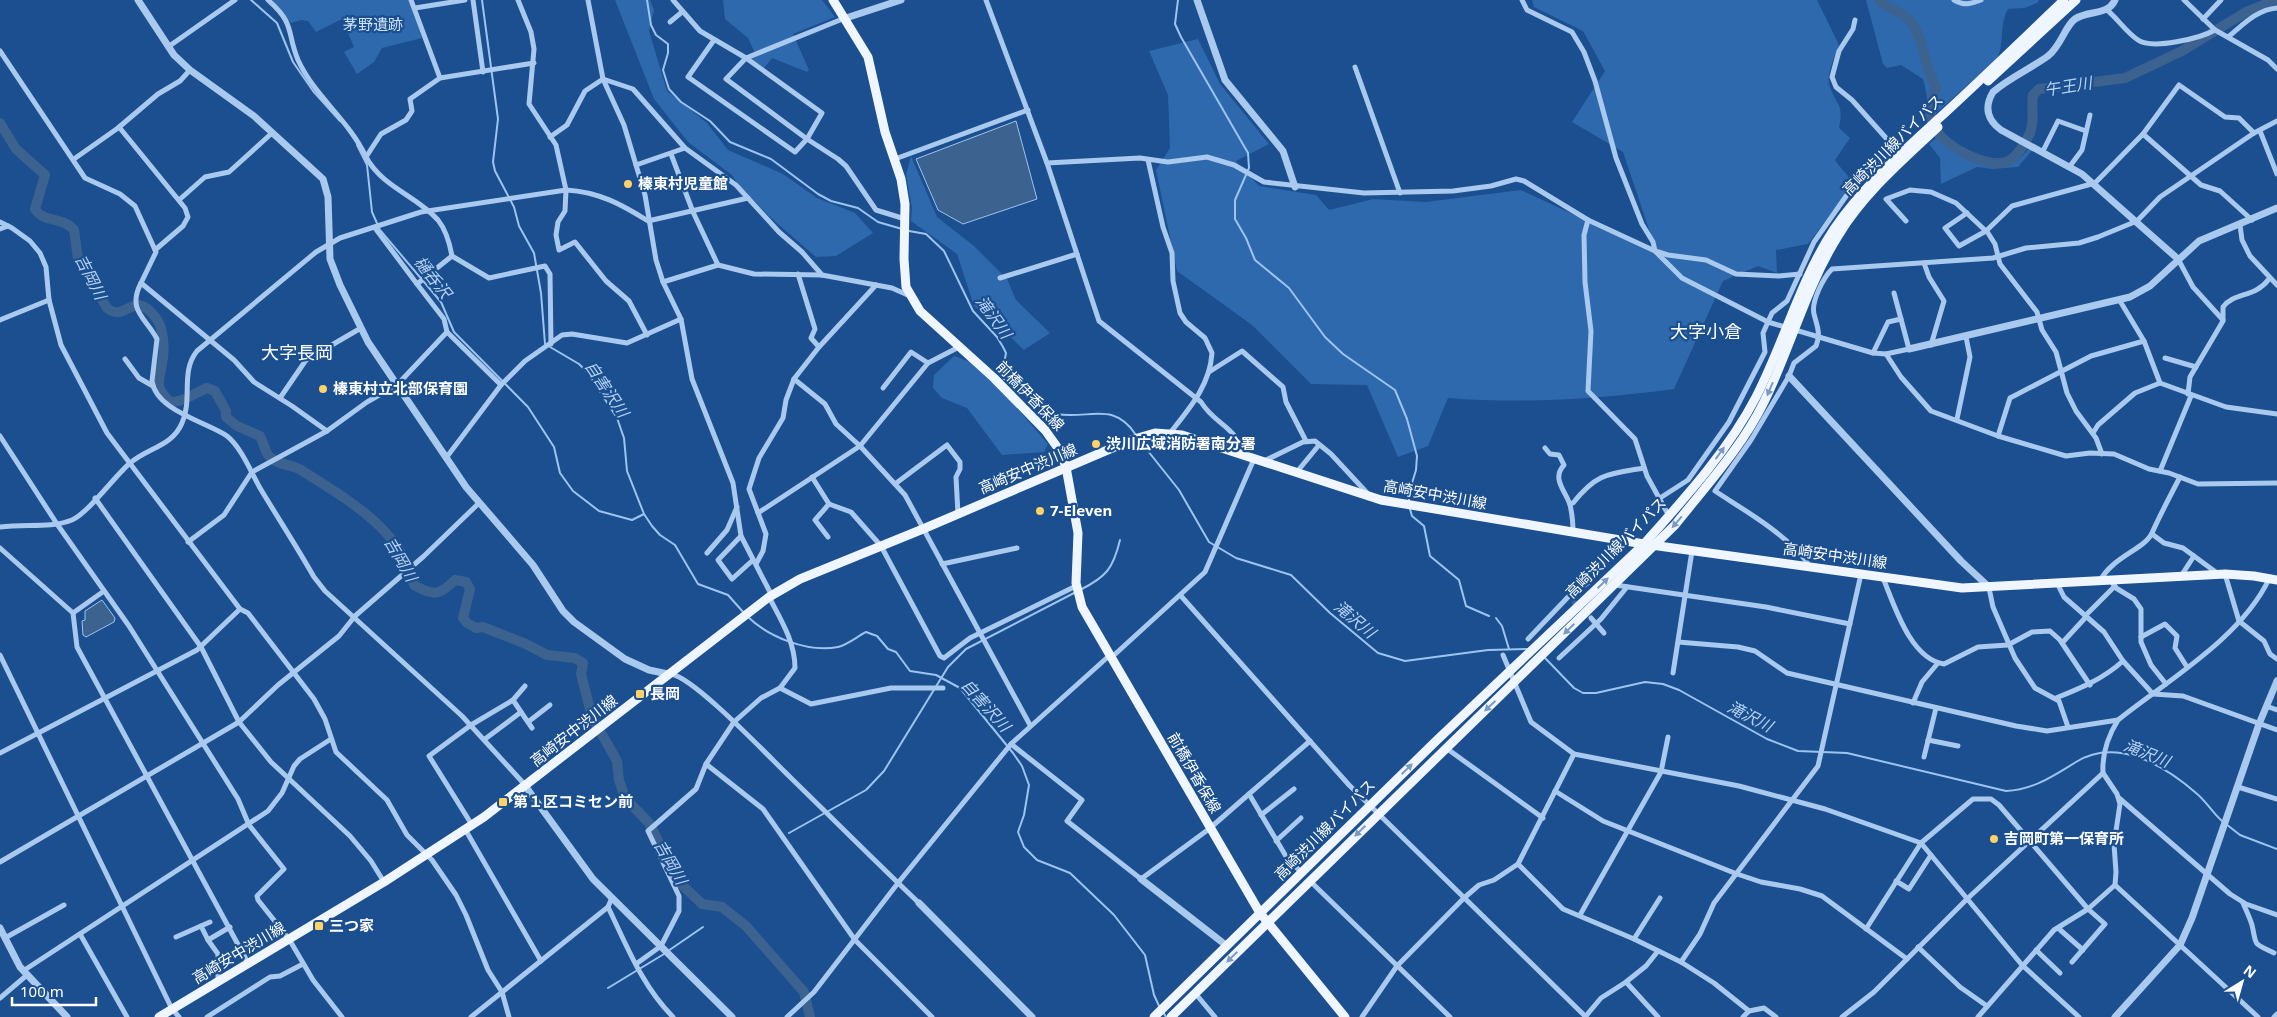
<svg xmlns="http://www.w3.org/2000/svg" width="2277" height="1017" viewBox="0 0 2277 1017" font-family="'Noto Sans','Noto Sans JP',sans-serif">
<rect width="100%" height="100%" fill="#1b4f8f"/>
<g fill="#2e69ad">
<polygon points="272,0 410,0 422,38 382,48 374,62 357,74 344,52 354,47 342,19 316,32 308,21 301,20 291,23"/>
<polygon points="615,0 650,0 654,10 649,31 667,91 707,123 728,150 783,174 817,198 855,213 873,233 836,256 816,257 771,218 740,187 732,175 688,142 654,99"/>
<polygon points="723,0 822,0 835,17 793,34 809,70 807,72 772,58 764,68 750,59 756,55 748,38 725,19"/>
<path d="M1532,0h285l22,45c-4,12 -14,30 -9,42 7,20 14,16 9,41l11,10 -15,22c6,9 13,14 18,24l-45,60 -32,6 1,23 -19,-7 -35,15 -49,108c-75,10 -151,15 -226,9l-20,48 -30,11 -31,-72 -56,-1 -59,-59 -75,-54 -21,-101 14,-22 -2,-53 -19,-44 49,-12 22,45 49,60 -33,17 23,25 57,9 13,15 44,-11 53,3 95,-12 136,63 -34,-101 -51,-30 33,-51 -22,-40 -49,-24z"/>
<path d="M1866,0h173l-2,3 -12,5 -17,1c-9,15 -3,34 -11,50l-62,55 -13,7c8,-14 5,-27 1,-42l-22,-14 -14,3 -4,-4z"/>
<path d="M1937,137c25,20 69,45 92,11l4,1 -15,18 -25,2 -16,-2 -36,17 -1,-26 -11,-14z"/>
<polygon points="911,156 937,217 974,246 1007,279 1016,300 1050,333 1024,350 993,320 974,306 957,254 911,221 912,208 906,175"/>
<polygon points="954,356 981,366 1048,444 1044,452 1002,455 967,408 942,398 933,388 934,375"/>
</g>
<g fill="#3c6290" stroke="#9cc4f0">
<polygon points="1016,121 1037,199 963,224 938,210 916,159"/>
<polygon points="102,600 115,618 114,622 86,637 83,635 82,621 85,620 85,611"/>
</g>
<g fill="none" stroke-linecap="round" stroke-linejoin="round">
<g stroke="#9cc4f0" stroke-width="2">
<polyline points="251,0 277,23 293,62 313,91 340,121"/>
<polyline points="482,0 498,119 493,162 495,171 514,207 519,226 534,253 541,293 545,344 579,364 588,373 617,418 624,438 627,471 644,514 652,526 660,535 675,545 698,584 728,595 744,613"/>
<polyline points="647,0 651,25 656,35 668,44 668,53 663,70 669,89 681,102 710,121 730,142 771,159 818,194 831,201 858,208 878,222 902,229"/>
<polyline points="1178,0 1175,24 1181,37 1248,153 1249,168 1235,200 1235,219 1246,238 1255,260 1289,288 1325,337 1343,354 1395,390 1407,419 1417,456 1416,470 1409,493 1409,501"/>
<polyline points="357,145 367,165 372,212 380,230 441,302 454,332 528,407 554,447 560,473 573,491 599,511 632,520 644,514"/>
<path d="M909,231l17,3 18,17 29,60 24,26 6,10 3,6 -4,22 2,4 44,27 8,8c33,6 57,-14 80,21"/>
<polyline points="1140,441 1179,490 1209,542 1236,558 1291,575 1330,613 1378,653 1405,661 1488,650 1527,649"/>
<polyline points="1410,509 1412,516 1424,526 1430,556 1459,580 1466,606 1489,616"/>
<path d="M1080,590c26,-13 33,-21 40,-50"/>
<path d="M747,616c21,21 61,37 91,31 9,-2 20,-11 28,-15l11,4 11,13 8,3 14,19 26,4 24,13 53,65 9,13 7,19 -5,30 -6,17 6,15 13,13 33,13 44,42 31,40 9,40 6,13"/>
<polyline points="1496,618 1502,626 1509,649"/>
<path d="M1545,658l29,30 9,5h13l49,-11 18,2 16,6 88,49 31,12 49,2 159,38c27,-1 47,-15 70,-29 40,-25 88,3 120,31 10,8 16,19 26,28"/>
<polyline points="2226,824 2240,835 2277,849"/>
<polyline points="789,833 866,790 884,771 948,667 966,649 1076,592"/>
<polyline points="668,951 703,927"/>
<polyline points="608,988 664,954"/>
<polyline points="1163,1012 1166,1017"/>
</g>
<g stroke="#3c6290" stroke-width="10">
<path d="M1879,0c9,10 24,11 32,22 14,19 13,45 25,65 -3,12 -8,25 -3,37 6,20 53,45 73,38 10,-3 20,-20 24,-29 5,-12 1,-25 3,-38l6,-6 86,-11 57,-27 64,-39 30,-12"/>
<path d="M0,123l16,26 29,26 -10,34c9,15 26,6 39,21l4,29 29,49c19,16 26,-21 49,10 8,11 9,32 6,46 -3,19 -8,22 8,38 15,0 24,-9 37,-14l8,3 11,20v6l11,9 23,10c3,6 5,14 8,19 7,10 23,9 33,15 45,29 100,58 113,115 19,11 25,11 41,-5l11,2 4,7 -7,29 4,5 9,5 7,-1 43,17 21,11 28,3 8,5 -2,11 11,43 25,44 2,19 6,18 24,25 30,59 23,22 20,3 24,19 58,66 6,25"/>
</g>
<polyline stroke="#3d69a0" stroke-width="5" stroke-dasharray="5 2.5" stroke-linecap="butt" points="1573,601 1591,618"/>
<g stroke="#a9c9ee" stroke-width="5">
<path d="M268,0c28,25 18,31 30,60 17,37 51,60 68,97"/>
<polyline points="411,0 440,78"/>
<polyline points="473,0 483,72"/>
<polyline points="518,0 531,32 534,49 529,104 556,145 566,190 565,211 558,222 556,235 559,250 575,242 606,281 629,301 647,335"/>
<polyline points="588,0 603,79 624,125 645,195 656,260 663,282 681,319 692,379 733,483 741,536 772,596"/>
<polyline points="673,0 700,31 746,58 822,113 807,139 795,152 688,77 714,40"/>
<path d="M986,0l61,163 52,158 102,81c15,24 35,23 42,53"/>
<polyline points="1522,0 1527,10 1572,32 1584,52 1595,81 1616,158 1642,224 1653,242 1655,251 1668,255 1706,260 1736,274 1779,276 1800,274"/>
<path d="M1954,0c10,6 17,4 27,0"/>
<polyline points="2184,0 2215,30 2268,60 2277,69"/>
<polyline points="415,8 465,0"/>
<path d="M2107,10c11,9 19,22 31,30 14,10 63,-2 77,-10"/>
<polyline points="845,18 746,58 726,79 807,139 838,159 846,166 876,210 905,219"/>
<polyline points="2203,19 2221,0"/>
<polyline points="670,22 682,12"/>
<path d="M2228,37c15,-12 28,-27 49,-29"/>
<polyline points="168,47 235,0"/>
<polyline points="0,51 85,178 120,194 135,206 156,252 141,283 234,360 254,382 292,406 327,431"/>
<path d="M534,63l-94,15 -30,21 2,12 -6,9 -25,14 -15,23c17,31 50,38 72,63 8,10 12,25 14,36l37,22 56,-12 5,8 1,70"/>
<polyline points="1355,67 1400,193"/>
<polyline points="603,79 633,89 685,148 736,185 779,232 802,252 822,275"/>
<polyline points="119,127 185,208 188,217 183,226 155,250"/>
<polyline points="2260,131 2277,174"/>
<polyline points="2143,134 2201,185 2220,191 2252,220"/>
<polyline points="550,137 567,125 585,91 603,79"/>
<polyline points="2043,151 2058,121 2086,131"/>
<polyline points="671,154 693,212 718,265"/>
<polyline points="74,159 118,128 158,94 180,81 190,70"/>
<polyline points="895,159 1028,110"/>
<path d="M1148,160l15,67 9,26 1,28 7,32 6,9 19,16 7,15c-2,32 -22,55 -42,80"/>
<polyline points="1047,163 1140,158 1168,162 1207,157 1234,165 1264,182 1364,193 1453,191 1491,186 1516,179 1524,181 1588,220 1655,251 1682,278 1768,322 1873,353 1886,354 1909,349 1894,293"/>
<polyline points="636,165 685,148"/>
<polyline points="2070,166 2082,150 2090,115"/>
<polyline points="179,200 205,177 229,172 272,133"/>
<polyline points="1967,213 1945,228 1959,246 1986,231 2012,206 2095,183 2143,134 2179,85 2225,117 2239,118 2254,133"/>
<polyline points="1588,220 1584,235 1585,282 1591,331 1588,391 1635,439 1647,476 1669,516"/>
<polyline points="1906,221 1886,199 1910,190 1931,192 1956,203 1988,233 1995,244 2000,264 2037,312 2042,330 2056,352 2067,393 2076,411 2096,438 2102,454"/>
<polyline points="0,222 12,228 30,241 40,253 46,267 49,300 61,345 107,433 240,609 248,613 314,699 325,719 336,752 387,800 407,835 432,860 456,895 466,915 488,970 502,992 509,1017"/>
<polyline points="2240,225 2242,240 2250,256 2277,285"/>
<polyline points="375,228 417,284"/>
<polyline points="0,229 8,226"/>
<polyline points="2178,259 2193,287 2223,320"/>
<polyline points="1924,263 1929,277 1944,301 1931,345"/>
<polyline points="798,274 815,329 811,338 819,347"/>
<polyline points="1000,278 1077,254"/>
<polyline points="663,282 718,265 754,274 822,275 892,288 910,296"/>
<path d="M141,283c-14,27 4,34 16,56l-5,42c4,30 55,41 75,55 14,11 24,36 33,52 18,30 37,59 54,89l11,14 137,125 64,70"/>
<polyline points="2120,301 2144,341 2160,383 2226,407 2277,414"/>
<polyline points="0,320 49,300"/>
<polyline points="447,332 501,385"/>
<polyline points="1873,353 1888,322 1901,319"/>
<polyline points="1886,354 1901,377 1931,411 1998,436 2066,456 2090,453 2114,454 2149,469 2169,473 2198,484 2277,483"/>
<polyline points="2165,358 2196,367"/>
<polyline points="125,359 139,378 153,386"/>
<polyline points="1209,372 1242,351 1283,387 1286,402 1306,441"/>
<polyline points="794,379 825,404 836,424 860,446 905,495 1030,725"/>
<polyline points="883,388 911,352 928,363"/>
<path d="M2188,394l2,-17 33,-56v-14c11,-15 32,-9 46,-28"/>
<polyline points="280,398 306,360 361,328"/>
<polyline points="1957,419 1970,357 1966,337"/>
<polyline points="2093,433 2098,425 2135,393 2160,383"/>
<polyline points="0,436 57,524 129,626 238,799 249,825 284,869 257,896 258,900 289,939 313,980 342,1017"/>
<polyline points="1998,436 2010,398 2091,356 2144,341"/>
<path d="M1545,448l5,6 9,1 5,10c-13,14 2,26 6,40 2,8 3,19 3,28"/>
<polyline points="446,458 501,385 525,361 562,335 572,334 627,343 681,319"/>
<polyline points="1262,462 1303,442 1315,441 1331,454 1369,495"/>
<polyline points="2160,471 2191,396"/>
<polyline points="1296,473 1319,445"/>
<polyline points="812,477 829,504 851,512 881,546 940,656 944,658 970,638 1076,586"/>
<polyline points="895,484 947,445 960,462 960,469 956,477 958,514"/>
<polyline points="95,498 201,647 239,722 271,762 350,836 371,861 384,882"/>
<polyline points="1660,498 1688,480 1729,422 1765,352 1763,333 1772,313 1787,301 1814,242 1849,192 1895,148 1852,100 1836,87 1832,77 1839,51 1853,29 1855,20"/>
<path d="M1570,504l3,-1c24,-30 35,-29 71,-35"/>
<polyline points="758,513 860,446 928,363 959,347"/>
<path d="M0,527c24,-4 49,2 72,-7 16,-7 42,-43 57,-56 17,-16 43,-17 53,-41 11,-24 -2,-51 15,-72l119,-99 24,-14 81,-26 145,-22c33,2 55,14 82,31l100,-23"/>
<polyline points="2152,534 2164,543 2183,548 2217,573"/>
<polyline points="741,536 718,560 732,579 753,560"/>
<polyline points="828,537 815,520 829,504"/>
<polyline points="188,542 224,515 252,472 327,431 367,402 397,385 447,332 444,319 417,284 452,256"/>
<polyline points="0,548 73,613"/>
<polyline points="707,553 727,530 737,507"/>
<polyline points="756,564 763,551 766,534 749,489 759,458 783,418 786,400 794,379 819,347 876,285"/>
<polyline points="942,564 1017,548"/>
<path d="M1807,566v-4c-24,-30 -60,-50 -92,-71l36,-51 38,-64 5,-13 22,-17c5,-13 1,-20 -2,-32 -3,-12 9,-36 18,-45l161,-11 33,-10 53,-5 19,-6 39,-16 23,-24 94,-64 23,-12"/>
<polyline points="2225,574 2239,621 2264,641 2270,654 2277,659"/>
<polyline points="2181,576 2194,556"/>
<path d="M1883,578c11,26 27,81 61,86l34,-17 30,-2 24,-13 18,-1 10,9 30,45"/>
<path d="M2100,581c12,-24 45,-32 52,-48 8,-18 18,-37 28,-56"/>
<polyline points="2111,581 2116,588 2134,599 2141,609 2141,642 2151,665 2166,684"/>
<polyline points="1615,585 1766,607 1850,624"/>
<polyline points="2058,585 2064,597 2104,632 2123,661 2153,694 2183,696 2277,730"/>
<polyline points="1989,588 1993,607 2015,658 2035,688 2059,701 2068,727"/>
<polyline points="104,591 73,613 77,647 248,963"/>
<polyline points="1181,596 1349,785 1586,1017"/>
<polyline points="2085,616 2115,586"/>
<polyline points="1591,618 1604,633"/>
<polyline points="2141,637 2165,624 2177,636 2175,648 2187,667"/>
<polyline points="1528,639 1569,596 1589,582"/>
<polyline points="1678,642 1738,647 1755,651 1787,673 2016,726 2047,731 2118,720"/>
<polyline points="2062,643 2086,617"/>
<polyline points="0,655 172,1009 179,1017"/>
<polyline points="1503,655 1531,722 1574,754 1739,786 1825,809 1921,843 2022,965 2079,1017"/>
<polyline points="1112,657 1205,572 1254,459"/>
<polyline points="1559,658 1601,619 1627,587"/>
<polyline points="1673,673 1692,551"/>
<path d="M671,674c24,4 98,83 120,104 43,42 85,84 128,125"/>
<polyline points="780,688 811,704 891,688 943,688"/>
<path d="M2056,698c25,-10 47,-19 67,-37"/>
<polyline points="513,700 521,712"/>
<polyline points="1913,703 1922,682 1938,663"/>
<polyline points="2266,706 2277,710"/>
<polyline points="528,722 550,705"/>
<polyline points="485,739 521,712 532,728"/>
<polyline points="1928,740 1958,746"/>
<polyline points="1011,744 1082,800 1067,821 1141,879 1209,829 1249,794"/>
<polyline points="1446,748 1543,818"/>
<polyline points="0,753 197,650 240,609"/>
<polyline points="1924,757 1936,708"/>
<polyline points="706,764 763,809 855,940 932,1017"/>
<polyline points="2238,787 2277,799"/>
<polyline points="1555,791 1603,821 1737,874 1761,882 1800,889 1822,896 1907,959"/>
<polyline points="2119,798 2230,894 2246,904 2277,915"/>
<polyline points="1261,815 1294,789"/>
<polyline points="472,825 429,756 471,725 513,700 525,686"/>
<polyline points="465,829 541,961"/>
<polyline points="1276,841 1301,818"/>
<polyline points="0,862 239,722 278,685 339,636 355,616 424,556 479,503"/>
<polyline points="1518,864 1563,909 1634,939 1681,962 1714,983 1749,1011"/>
<polyline points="1302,873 1287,858 1249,794 1310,741"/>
<polyline points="1310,881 1450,1017"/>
<polyline points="1896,881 1909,889 1931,855"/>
<polyline points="2115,885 2258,1017"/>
<path d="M611,900l-3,7c19,39 34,79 65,110"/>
<path d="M2243,903c3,7 7,15 9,22 5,22 0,17 22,28"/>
<polyline points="1580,915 1661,772 1668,737"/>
<polyline points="201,926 208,940"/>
<polyline points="2058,928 2083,950"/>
<polyline points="1866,929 1921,843 1973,799 1991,799 1999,805 2088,909 2105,924 2072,962"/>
<polyline points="80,934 127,1017"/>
<polyline points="176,937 210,922"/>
<polyline points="5,938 64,905"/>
<polyline points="1634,939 1660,898"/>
<polyline points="1918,947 1960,987 1987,1006"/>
<polyline points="2036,950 2060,973"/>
<polyline points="1681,962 1700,934 1714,903 1818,766 1861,574"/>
<path d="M636,964l25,-18 18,-35v-15l-31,-65 48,-42 10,-25 28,-42 27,-24 19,-10 15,-20c0,-26 -14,-48 -26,-71"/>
<polyline points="23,971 268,811 282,793 294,766 300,759 331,739"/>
<polyline points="218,981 218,954 208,940 230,927"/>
<polyline points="1626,982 1658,1017"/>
<polyline points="1195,993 1215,1017"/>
<polyline points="0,998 27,975"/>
<polyline points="207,1017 270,977 280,976 303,964"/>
<polyline points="471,1017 608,907"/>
<polyline points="787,1017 814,992 898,883 1011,744 1110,655"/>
<polyline points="1362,1017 1397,966 1464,898 1479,885 1494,880 1518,864 1574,754"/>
<polyline points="1585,1017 1601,998 1626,982 1646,966 1658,951"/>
<polyline points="1743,1017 1749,1011 1764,1008 1776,1017"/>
<polyline points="1842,1017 1874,992 1967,899 2103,773"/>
<path d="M1978,1017l76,-87 34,-21 27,-24 1,-13 -2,-28 6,-40 -3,-10 -14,-21c-1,-18 5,-37 15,-53 50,-40 123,-82 151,-141"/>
<polyline points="2274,1017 2277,1014"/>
</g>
<g stroke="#a9c9ee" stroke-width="7">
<polyline points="138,0 174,55 190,70 254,116 323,179 328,197 330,259 340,285 368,342 466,487 533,565 563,611 574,622 625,659 649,670 668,674"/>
<polyline points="1197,0 1225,80 1283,151 1295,187"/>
<path d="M2115,0c-7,16 -27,10 -40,19 -10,7 -14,27 -27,37 -18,13 -39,22 -55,36 -9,15 -6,28 8,38l81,44 96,85"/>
<polyline points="846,18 901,0"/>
<polyline points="1909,349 2130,297 2150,286 2199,241 2277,208"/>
<polyline points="1789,376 1961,561 1989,587"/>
<polyline points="526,787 593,879 732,1017"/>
<polyline points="1141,879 1227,946"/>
<polyline points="919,903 1032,1017"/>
<polyline points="0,928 20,967 67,1017"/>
<polyline points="2115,1017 2180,945 2192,918 2259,724 2277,681"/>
</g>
<g stroke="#f0f6ff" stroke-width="9">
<polyline points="833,0 868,57 885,132 901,179 905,204 904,259 906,287 920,311 994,378 1045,430 1060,451 1066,467 1078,533 1076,583 1082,607 1260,913 1345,1017"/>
<polyline points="1988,81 2076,0"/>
<polyline points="159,1017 384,882 484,817 769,597 800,579 923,529 1131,440 1155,433 1182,435 1381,500 1644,544 1962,588 2225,574 2254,576 2277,580"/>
<path d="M1154,1017l282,-276 208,-197c40,-45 84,-93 112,-147 28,-54 44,-117 78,-168 28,-41 64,-73 101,-107 44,-40 86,-81 129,-122"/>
<path d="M1171,1017l504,-492c31,-39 67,-78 89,-123 27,-55 42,-115 74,-166 26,-43 64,-75 100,-109"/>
</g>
</g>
<defs><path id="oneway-solid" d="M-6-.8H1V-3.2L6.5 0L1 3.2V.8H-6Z" transform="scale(1.25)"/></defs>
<g fill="#7b9ac1">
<use href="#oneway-solid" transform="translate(1770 389) rotate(113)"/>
<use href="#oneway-solid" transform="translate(1720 453) rotate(-54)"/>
<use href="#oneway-solid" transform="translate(1677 522) rotate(131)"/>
<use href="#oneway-solid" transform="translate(1603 583) rotate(-44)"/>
<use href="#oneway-solid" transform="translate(1569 629) rotate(136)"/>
<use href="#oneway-solid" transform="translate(1490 706) rotate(137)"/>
<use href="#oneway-solid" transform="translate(1407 769) rotate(-44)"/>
<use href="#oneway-solid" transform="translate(1360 831) rotate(135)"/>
<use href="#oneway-solid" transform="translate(1232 957) rotate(136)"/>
</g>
<g fill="#ffd166" stroke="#1b4f8f" stroke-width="2">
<circle cx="628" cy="184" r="5"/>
<circle cx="323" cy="389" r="5"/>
<circle cx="1096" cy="444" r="5"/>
<circle cx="1040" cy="511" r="5"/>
<rect x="635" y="689" width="10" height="10" rx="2.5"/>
<rect x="498" y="797" width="10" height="10" rx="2.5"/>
<circle cx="1994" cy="839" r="5"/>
<rect x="314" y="921" width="10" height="10" rx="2.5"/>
</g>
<g text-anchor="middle" stroke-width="4.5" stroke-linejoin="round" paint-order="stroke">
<g font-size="15" fill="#cfe3fa" stroke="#1b4f8f">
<text x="373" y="30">茅野遺跡</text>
</g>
<g font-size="15" fill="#fff" stroke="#1b4f8f">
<text transform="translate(1893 145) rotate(-45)" y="5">高崎渋川線バイパス</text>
<text transform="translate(1030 396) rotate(46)" y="5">前橋伊香保線</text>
<text transform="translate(1028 469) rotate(-23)" y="5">高崎安中渋川線</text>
<text transform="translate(1435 495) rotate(10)" y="5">高崎安中渋川線</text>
<text transform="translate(1616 548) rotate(-45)" y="5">高崎渋川線バイパス</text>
<text transform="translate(1835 556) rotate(8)" y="5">高崎安中渋川線</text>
<text transform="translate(574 731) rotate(-38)" y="5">高崎安中渋川線</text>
<text transform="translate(1194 773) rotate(60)" y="5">前橋伊香保線</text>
<text transform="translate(1325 830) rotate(-45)" y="5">高崎渋川線バイパス</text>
<text transform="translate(239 953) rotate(-31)" y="5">高崎安中渋川線</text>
</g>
<g font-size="15" font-weight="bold" fill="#fff" stroke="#1b4f8f" text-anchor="start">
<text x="638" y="189">榛東村児童館</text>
<text x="333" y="394">榛東村立北部保育園</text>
<text x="1106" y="449">渋川広域消防署南分署</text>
<text x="1050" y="516">7-Eleven</text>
<text x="650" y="699">長岡</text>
<text x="513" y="807">第１区コミセン前</text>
<text x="2004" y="844">吉岡町第一保育所</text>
<text x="329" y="931">三つ家</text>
</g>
<g font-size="16" font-style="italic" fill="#b5d3f5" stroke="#1b4f8f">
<text transform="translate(2068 86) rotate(-9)" y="6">午王川</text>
<text transform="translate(91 277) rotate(63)" y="6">吉岡川</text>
<text transform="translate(433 277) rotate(52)" y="6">樋呑沢</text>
<text transform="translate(994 317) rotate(54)" y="6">滝沢川</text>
<text transform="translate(607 389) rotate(56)" y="6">自害沢川</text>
<text transform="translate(401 559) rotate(60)" y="6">吉岡川</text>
<text transform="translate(1355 619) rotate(40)" y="6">滝沢川</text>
<text transform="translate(986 705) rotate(48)" y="6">自害沢川</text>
<text transform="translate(1750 716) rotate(27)" y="6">滝沢川</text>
<text transform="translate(2147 753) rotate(22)" y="6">滝沢川</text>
<text transform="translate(671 862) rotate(60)" y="6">吉岡川</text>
</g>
<g font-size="18" fill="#fff" stroke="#1b4f8f">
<text x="1706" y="338">大字小倉</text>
<text x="297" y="359">大字長岡</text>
</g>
</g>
<g transform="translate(2242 982) rotate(37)" stroke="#1b4f8f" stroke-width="4" paint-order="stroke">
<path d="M0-4L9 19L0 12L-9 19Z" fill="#ffffff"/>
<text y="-8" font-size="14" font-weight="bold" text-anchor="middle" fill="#ffffff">N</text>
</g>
<path d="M12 997v8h84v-8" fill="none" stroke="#ffffff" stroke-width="2.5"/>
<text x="20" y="997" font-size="15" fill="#ffffff" stroke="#1b4f8f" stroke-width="4" paint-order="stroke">100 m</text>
</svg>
